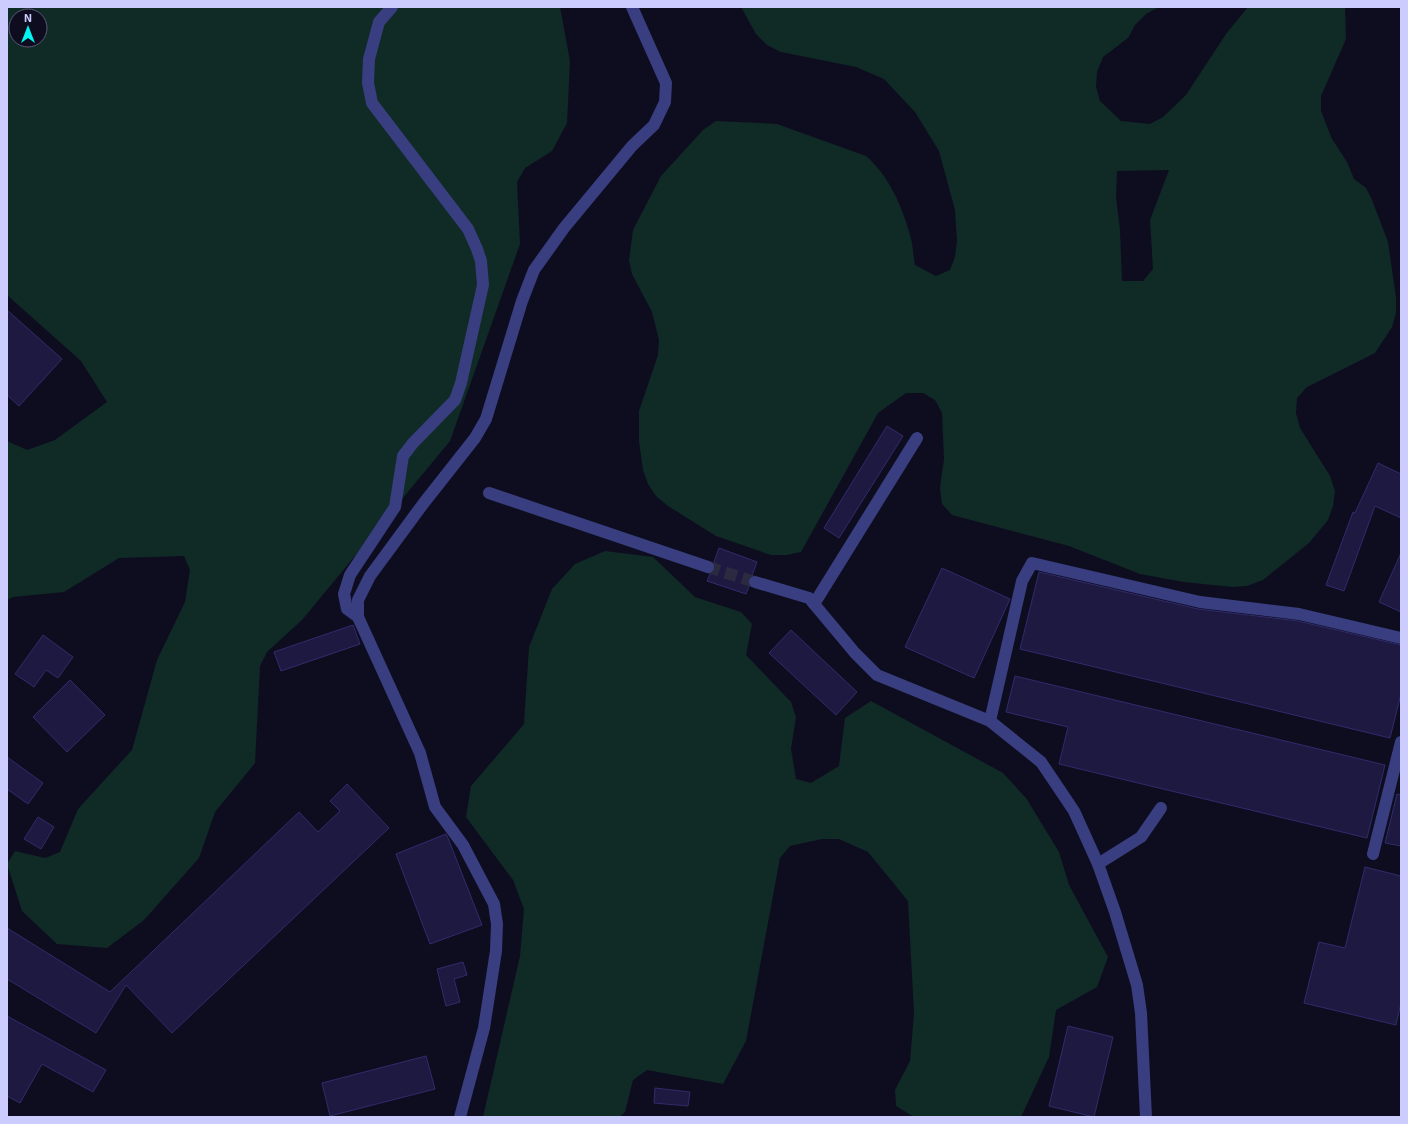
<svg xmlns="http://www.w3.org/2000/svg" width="1408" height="1124" viewBox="0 0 1408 1124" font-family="'Exo 2',sans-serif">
<rect width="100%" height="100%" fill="#0e0d20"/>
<g fill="#102a26" fill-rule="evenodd">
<path d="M7,7h553l10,54 -3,62 -15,28 -27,17 -8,14 3,62 -70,197 -148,179 -35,32 -7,14 -5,97 -40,49 -16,46 -55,62 -37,28 -50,-4 -35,-33 -15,-47 8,-13 30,7 15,-6 18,-43 54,-59 25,-90 28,-58 5,-32 -6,-14 -65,2 -55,34 -51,5 -6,3v-159l20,9 28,-10 52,-38 -26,-41 -74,-66zM16,16h24v24h-24z"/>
<path d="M741,7h418l-13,7 -11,11 -7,13 -25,19 -6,15 -1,15 4,14 21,20 29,3 13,-7 23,-22 40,-61 22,-27h97l1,32 -25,57v15l11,28 15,23 7,17 12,9 6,12 16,42 8,56v15l-4,14 -17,26 -68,34 -10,11 -1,15 4,15 30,48 5,15 -2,15 -5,14 -19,23 -46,37 -16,6 -15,1 -48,-5 -44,-8 -71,-28 -117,-31 -10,-11 -2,-16 4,-29 -2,-46 -7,-13 -12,-7h-17l-28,20 -77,139 -14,3h-16l-55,-19 -48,-30 -12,-10 -8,-12 -5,-14 -4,-29v-30l19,-56 1,-15 -7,-28 -20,-38 -3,-14 4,-30 28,-54 42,-46 13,-9 61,3 89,32c23,20 36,50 44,79 3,9 3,20 5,30l21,11 14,-6 5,-13 2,-16 -2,-31 -16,-59 -24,-39 -31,-33 -28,-12 -75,-15 -14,-7 -11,-11zM1169,170l-19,50 3,49 -10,12h-21l-2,-51 -4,-33 1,-26z"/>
<polygon points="605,551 653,557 695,597 741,612 752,624 746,655 791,702 796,717 791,749 796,779 811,783 839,766 845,718 871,701 1003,773 1026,798 1059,852 1069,885 1108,957 1097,987 1056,1010 1049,1057 1021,1117 914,1117 896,1106 895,1090 910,1061 914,1013 908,901 868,852 839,839 822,839 790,846 780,858 746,1041 723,1084 647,1070 633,1080 625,1112 619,1117 483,1117 520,956 524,909 513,880 466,817 471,786 524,724 529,647 552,589 575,564"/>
</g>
<g fill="#1d1941" stroke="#312b6c">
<polygon points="7,310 62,359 19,406 7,395"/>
<polygon points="887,426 903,436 839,538 824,528"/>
<polygon points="1378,463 1401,474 1401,518 1375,506 1344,591 1326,585 1353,512 1355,513"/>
<polygon points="719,548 757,562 752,575 748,580 749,586 746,594 707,581 710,574 715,570 714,562"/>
<polygon points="1401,553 1401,612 1379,602"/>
<polygon points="942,568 1010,599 974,678 905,647"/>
<polygon points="1039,572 1198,609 1298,621 1401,645 1401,694 1390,738 1020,649"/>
<polygon points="353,625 360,644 281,671 274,652"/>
<polygon points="791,630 857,692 836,715 769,653"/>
<polygon points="43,635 73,657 58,678 46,670 34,687 15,674"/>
<polygon points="1015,676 1385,765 1367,838 1059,764 1068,727 1006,712"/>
<polygon points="70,680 105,715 67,752 33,717"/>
<polygon points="7,757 43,783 28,804 7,789"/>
<polygon points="347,784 389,828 172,1033 126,985 96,1033 7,979 7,928 110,992 299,812 318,832 340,811 330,801"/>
<polygon points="1397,794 1401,795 1401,846 1385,843"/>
<polygon points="38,817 54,827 41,849 24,839"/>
<polygon points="446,834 448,838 482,925 430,944 396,854"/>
<polygon points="1365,867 1401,876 1401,1003 1396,1025 1304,1003 1319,942 1345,948"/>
<polygon points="463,962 467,975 454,979 460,1002 446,1006 437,969"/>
<polygon points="7,1016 106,1070 93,1092 42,1064 20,1103 7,1096"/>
<polygon points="1068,1026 1113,1037 1094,1117 1049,1106"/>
<polygon points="426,1056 435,1089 330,1116 322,1083"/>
<polygon points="655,1088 690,1092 688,1106 654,1103"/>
</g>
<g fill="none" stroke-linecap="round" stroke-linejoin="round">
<polyline stroke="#2a2a41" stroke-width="12" stroke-dasharray="12 6" stroke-linecap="butt" points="708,567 755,582"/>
<g stroke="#383e7f" stroke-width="12">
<polyline points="489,493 708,567"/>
<polyline points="755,582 809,598 855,653 877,675 990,721 1041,762 1074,811 1098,864 1115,912 1137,985 1141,1013 1146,1117"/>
<polyline points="814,604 917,438"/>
<polyline points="358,617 347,609 344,594 350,575 395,507 403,456 413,443 455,400 461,383 483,285 481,261 477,249 468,229 372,103 368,83 369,59 379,22 392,7"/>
<polyline points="990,721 1022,581 1032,563 1200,602 1299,614 1401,638"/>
<polyline points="1373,854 1401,742"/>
<polyline points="1098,864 1141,837 1161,808"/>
<polyline points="460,1117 484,1028 496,951 497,924 494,904 463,845 435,807 420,753 358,617 358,600 370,576 423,504 475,438 486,419 522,301 534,270 564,228 632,146 654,125 665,102 666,83 632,7"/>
</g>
</g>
<rect width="1408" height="1124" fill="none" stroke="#ccccff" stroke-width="16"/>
<g transform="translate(28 28)"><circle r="19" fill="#0e0d20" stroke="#5a5979"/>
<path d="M0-3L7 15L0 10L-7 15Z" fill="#02f4f1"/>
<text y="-6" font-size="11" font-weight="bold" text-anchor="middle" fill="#ccccff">N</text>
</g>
</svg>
